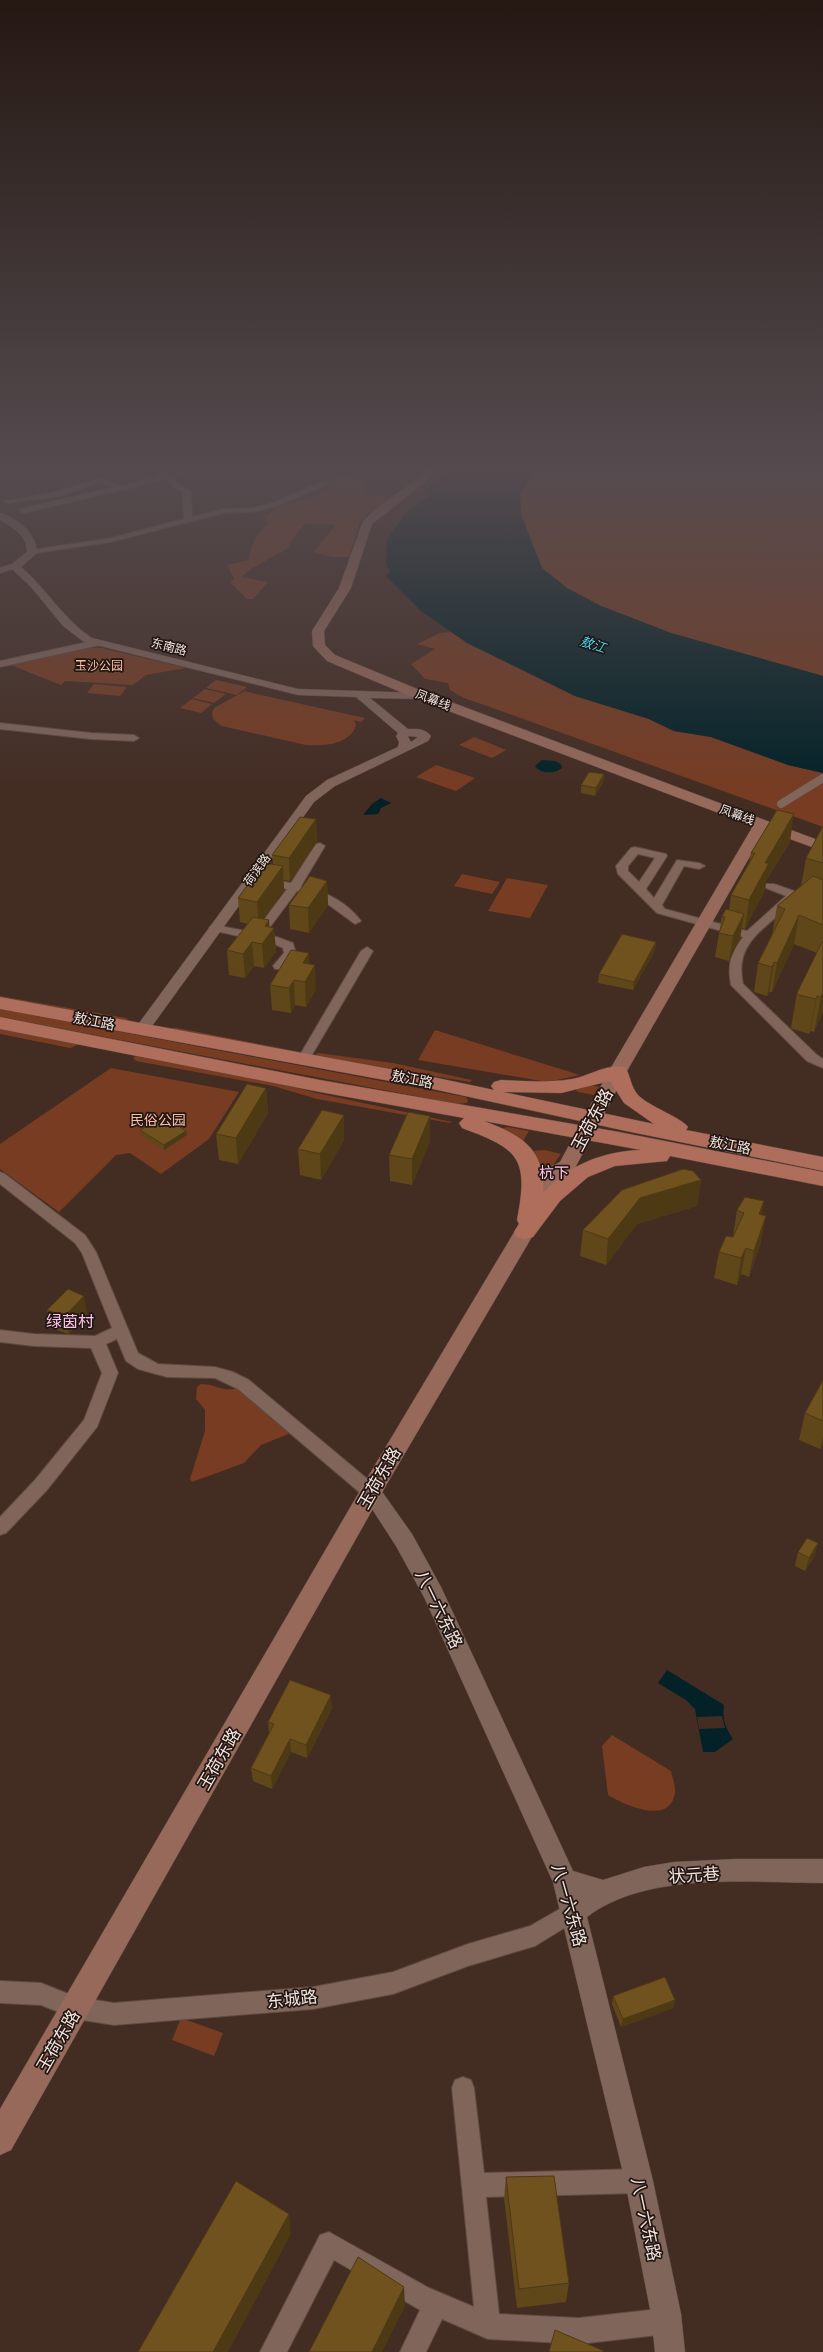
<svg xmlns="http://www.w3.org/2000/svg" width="823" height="2352" viewBox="0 0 823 2352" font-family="'Archivo Narrow','Noto Sans SC',sans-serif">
<rect width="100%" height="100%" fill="#432c22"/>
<g fill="#773c22">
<polygon points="540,466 823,466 823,676 671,633 601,606 567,588 542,568 521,515 520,494"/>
<path d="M339,476h16l-1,4 11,1 -1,3h4l-5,10 32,1 -29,20 -6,7 -11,35h-17l-19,-5 23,-27 -30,-2 -12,14 -7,12 -35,19 -11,9 27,5 -15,17h-6l-17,-17 4,-3 -7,-14 22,-5c2,-16 6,-25 18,-36l-3,-7 14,-10 37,-10 11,-6z"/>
<polygon points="454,632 467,643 575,696 649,719 674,731 711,737 788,765 823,773 823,827 490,707 464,698 450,690 448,683 425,679 411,664 435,649 417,644 440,633"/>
<polygon points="89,647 102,648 186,668 146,675 133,685 65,681 61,685 8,664"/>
<polygon points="216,680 247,687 237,695 206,688"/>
<polygon points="94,684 127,687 120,696 87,693"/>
<polygon points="205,689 226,694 214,703 193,698"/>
<path d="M245,691l11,3 109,24 -4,4 -7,-2 2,6c-8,19 -31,20 -50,19l-84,-19 -9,-7 -1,-6 2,-5z"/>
<polygon points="192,699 212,704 201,713 180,708"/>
<polygon points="474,737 506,750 492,758 459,745"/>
<polygon points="436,765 475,778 456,791 416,777"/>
<polygon points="462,874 500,882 492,894 454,886"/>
<polygon points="507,878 548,885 530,918 488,911"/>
<polygon points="0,996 126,1018 128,1019 127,1021 0,999"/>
<polygon points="0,1009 465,1097 468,1100 467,1103 457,1104 0,1017"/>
<polygon points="172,1028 177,1028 296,1051 172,1031"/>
<polygon points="0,1029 76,1044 78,1045 70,1048 0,1034"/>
<polygon points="435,1030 580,1075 547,1082 418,1060"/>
<polygon points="318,1053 393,1063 472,1080 470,1082 317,1057 315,1055"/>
<polygon points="135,1056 279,1082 312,1092 452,1122 450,1123 317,1099 273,1086 136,1061 133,1058"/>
<polygon points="111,1068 239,1092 209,1139 161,1174 130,1153 116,1155 59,1212 0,1169 0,1144"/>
<polygon points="592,1085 599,1087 594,1095 578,1092 575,1089"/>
<polygon points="508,1127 529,1131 522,1143 501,1131 502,1128"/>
<polygon points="545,1150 561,1154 545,1176 541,1176 530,1151"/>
<path d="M201,1384c9,0 15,3 23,5 6,1 12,-1 19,0l48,44 -30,12 -17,18 -52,19 -2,-3 15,-48v-21l-9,-11 1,-12z"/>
<path d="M612,1735l59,36c1,6 5,16 4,22 -5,33 -50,12 -67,2l-6,-49z"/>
<polygon points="181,2018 223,2033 214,2056 172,2040"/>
</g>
<g fill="#022228">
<polygon points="452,466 540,466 520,494 521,515 542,568 567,588 601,606 671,633 823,676 823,773 788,765 711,737 674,731 649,719 575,696 467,643 421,611 386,576 390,571 386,565 387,540 405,513 429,496 426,491"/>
<path d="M542,760l13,1 6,3 1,4c-7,6 -22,6 -27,-2z"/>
<polygon points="381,798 391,803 381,808 378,814 363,815 372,804"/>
<path d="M667,1670l57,35c-2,14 1,22 9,34l-18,13h-12l-8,-43 -9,-9 -28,-17z"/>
</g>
<polygon fill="#432c22" points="722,1716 725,1728 699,1729 697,1717"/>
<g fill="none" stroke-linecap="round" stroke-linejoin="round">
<g stroke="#5e4a42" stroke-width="8">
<polyline id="pedestrian" points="781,804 823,778"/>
</g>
<g stroke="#5e4a42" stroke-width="2">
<g id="minor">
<polygon points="146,466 153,466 168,474 188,466 196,466 175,476 177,482 191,491 192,517 223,509 253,508 273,503 323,481 330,483 275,507 253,512 223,513 111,542 29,554 28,552 32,550 111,538 184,519 183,492 171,485 168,479 24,513 20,511 21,509 114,487 100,482 61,496 8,503 4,501 52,493 100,478 122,486 160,476"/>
<polygon points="16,563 19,563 19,567 0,573 0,568"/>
<polygon points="97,640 101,643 100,645 0,667 0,661"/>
<polygon points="0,723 91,733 134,735 139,738 134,741 91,739 0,729"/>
<path d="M320,843l5,3 -24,40c23,5 45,15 60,35l-6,3 -33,-24 -25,-9 -27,36h-8l-2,-2 27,-36 -24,-5 -2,-2 6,-3 24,4 25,-39z"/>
<path d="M635,847l31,7 1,2 -21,33 8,9 23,-38 22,3 6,3 -6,3 -15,-3 -22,39 3,4 82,22 39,-35 -20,-8v-4h8l49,17v7l-28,-9c-24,28 -62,40 -52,85l74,71 6,4v9l-16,-7 -76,-76c-4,-20 0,-32 12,-48l-86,-24 -39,-39 -2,-8 15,-18zM638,854l17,4 -16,24 -11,-11v-5z"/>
<polygon points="215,925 277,937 293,943 296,954 283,969 275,969 273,966 284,953 283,948 274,944 211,930 209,928 211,926"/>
<polygon points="367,947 373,951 309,1060 308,1063 298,1063 297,1060 361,951"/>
<polygon points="0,1172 5,1174 85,1235 96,1252 138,1353 158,1364 215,1367 233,1372 249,1380 377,1487 380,1492 377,1497 371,1499 365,1497 238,1389 215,1378 167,1377 138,1369 126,1361 117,1339 106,1344 118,1373 97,1427 47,1490 6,1533 0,1535 0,1517 35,1480 84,1420 102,1373 91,1348 34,1346 0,1342 0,1330 34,1334 95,1336 112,1328 82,1253 75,1243 0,1184"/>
<polygon points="572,1902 579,1905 583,1912 579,1919 535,1946 468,1966 393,1994 313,2009 114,2025 76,2019 41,2005 0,2003 0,1981 41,1983 76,1997 114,2003 313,1987 393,1972 468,1944 530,1926"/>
<polygon points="463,2077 471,2080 474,2088 484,2173 639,2169 647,2173 651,2181 647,2189 639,2193 486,2197 499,2314 579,2318 667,2308 676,2312 680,2321 676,2330 667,2334 579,2344 488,2339 442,2319 426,2352 400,2352 420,2310 334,2260 287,2352 260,2352 320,2235 329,2232 429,2288 474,2307 452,2088 455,2080"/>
</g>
</g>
<g stroke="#5e4a42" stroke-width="1">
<g id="tertiary">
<path d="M0,513c18,5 37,21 37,40l-16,14c26,22 42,52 71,71l206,51 124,4 6,3 -6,3 -52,-1 38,31c9,0 16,-1 23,7l-3,5 -93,45 -21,16 -167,231 -5,2 -8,-5 172,-234 21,-16 71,-33 1,-5 -3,-6 2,-3 -42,-36 -58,-2 -214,-53 -21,-16 -32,-39 -20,-19 2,-5 14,-11c0,-17 -14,-24 -27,-32zM408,736l10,1 -7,5z"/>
<path d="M371,1484l7,2 34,48 29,53 132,284 30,9 41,-13 30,-5 62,-3h87v24c-73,0 -176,-12 -236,34l66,264 28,133 4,38h-30l-4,-38 -26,-133 -72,-299 -129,-285 -28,-51 -35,-54 3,-6z"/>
</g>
</g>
<g stroke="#5e4a42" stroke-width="1">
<polygon id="secondary" points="427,466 437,466 424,483 372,524 351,588 324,631 325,645 335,655 427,693 823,842 823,851 765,830 627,1071 576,1166 574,1170 562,1178 563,1184 388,1482 11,2150 0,2155 0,2109 372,1470 543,1184 542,1177 550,1167 560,1162 609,1071 753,826 417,699 327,661 313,646 312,631 339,588 363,521 378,507 417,479"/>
</g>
<g stroke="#5e4a42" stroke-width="1">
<g id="primary">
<path d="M0,997l428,79 66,14 -3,-4 3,-4 7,-2c24,1 47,3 71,-1 17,-3 36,-16 53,-12 6,9 5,19 13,28 12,12 44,23 50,32l-2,3 137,27v14l-197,-40 -198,-43 -428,-79zM610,1081l14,22 30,21 -151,-32 58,1z"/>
<path d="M0,1017l320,63 299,52 204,40v14l-153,-30 -3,5 -52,5 -27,11 -28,24 -27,36 -8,2 -8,-2 -3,-5 5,-8 -2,-4c12,-62 2,-71 -55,-92l-3,-5 5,-5 -144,-26 -320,-63zM484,1121l157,29c-37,1 -73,15 -98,43 3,-43 -21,-58 -59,-72z"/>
</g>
</g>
<use href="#pedestrian" stroke="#80655a" stroke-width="8"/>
<use href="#minor" fill="#80655a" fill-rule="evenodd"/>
<use href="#tertiary" fill="#80655a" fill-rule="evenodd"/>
<use href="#secondary" fill="#97695b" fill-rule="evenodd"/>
<use href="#primary" fill="#af6d5c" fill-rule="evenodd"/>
</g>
<g fill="#5f471a">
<polygon points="604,774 603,782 595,796 581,793 581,785"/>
<polygon points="316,819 317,842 290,881 284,880 284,890 263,919 269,927 274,928 276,952 264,968 254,966 245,978 229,975 227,950 248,924 240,922 238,898 273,864 272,855"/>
<polygon points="823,826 823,1011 814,1032 810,1031 809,1034 793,1029 791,1028 797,993 817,953 794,944 772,992 769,992 767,996 754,992 758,963 772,935 777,906 801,886 806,858"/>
<polygon points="790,842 766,881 764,892 745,929 742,928 740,938 729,961 715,957 722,916 729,910 731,895 749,863 751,853"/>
<polygon points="327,881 328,905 309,933 290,929 289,905"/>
<polygon points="656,942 655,950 633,990 598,983 599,974"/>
<polygon points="309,953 309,964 316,989 306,1007 295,1005 291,1013 272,1010 270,985"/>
<polygon points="266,1088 268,1113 238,1164 219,1160 216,1134"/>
<polygon points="140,1130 187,1135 164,1150 141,1135"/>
<polygon points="344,1140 321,1180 300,1175 298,1149"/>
<polygon points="430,1141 412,1185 390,1181 389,1155"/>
<polygon points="701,1180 697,1206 637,1224 606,1265 580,1256 583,1230"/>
<polygon points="737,1210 762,1214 761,1242 749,1277 741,1274 737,1285 714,1278 719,1252 734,1236 733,1236"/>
<polygon points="47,1310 87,1314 69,1334 51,1328"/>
<polygon points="823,1380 823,1445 820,1449 799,1440 805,1413"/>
<polygon points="818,1543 814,1557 805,1571 795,1566 798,1552"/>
<polygon points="332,1708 307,1758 291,1752 272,1789 253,1781 251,1768 269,1733 268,1722"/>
<polygon points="613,1996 675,2000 673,2008 621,2027 612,2004"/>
<polygon points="506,2177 569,2283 566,2302 517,2308 504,2198"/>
</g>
<g fill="#4e3915">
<polygon points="604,774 603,782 595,796 596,788"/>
<polygon points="794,814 790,842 766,881 764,892 745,929 749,900 765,863"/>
<polygon points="316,819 317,842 290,881 289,858"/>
<polygon points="283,866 284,890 259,926 257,902"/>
<polygon points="327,881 328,905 309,933 308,908"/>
<polygon points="744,914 740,938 729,961 733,936"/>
<polygon points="799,915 794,944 772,992 777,963"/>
<polygon points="269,920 270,934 274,928 276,952 264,968 262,944 265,926"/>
<polygon points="252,942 254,966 245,978 243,954"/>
<polygon points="656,942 655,950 633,990 634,982"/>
<polygon points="309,953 310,974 315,965 316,989 306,1007 305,982 303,963"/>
<polygon points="774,962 769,992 767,996 772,967"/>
<polygon points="294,980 295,1005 291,1013 289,988"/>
<polygon points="823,992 823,1011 814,1032 821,997"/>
<polygon points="817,996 810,1031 809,1034 816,999"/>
<polygon points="266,1088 268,1113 238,1164 236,1138"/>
<polygon points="344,1115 344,1140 321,1180 320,1154"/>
<polygon points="430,1116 430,1141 412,1185 412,1159"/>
<polygon points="186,1131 187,1135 164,1150 164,1145"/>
<polygon points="701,1180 697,1206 637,1224 606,1265 608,1239 640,1198"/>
<polygon points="764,1201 760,1227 759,1214"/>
<polygon points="766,1216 761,1242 749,1277 754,1251"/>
<polygon points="746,1248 741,1274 737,1285 741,1258"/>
<polygon points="84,1296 87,1314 69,1334 65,1316"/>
<polygon points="823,1438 823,1445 820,1449"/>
<polygon points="818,1543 814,1557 805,1571 809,1558"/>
<polygon points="331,1695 332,1708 307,1758 306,1745"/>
<polygon points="290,1739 291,1752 272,1789 271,1776"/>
<polygon points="675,2000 673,2008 621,2027 623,2019"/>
<polygon points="289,2214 291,2234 228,2352 213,2352"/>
<polygon points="404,2287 405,2306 382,2352 372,2352"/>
</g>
<g fill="#6f521e" stroke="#4e3915">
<polygon points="589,772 604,774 596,788 581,785"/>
<polygon points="777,810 794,814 765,863 769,863 749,900 731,895 755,853 751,853"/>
<polygon points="300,817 316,819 289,858 272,855"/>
<polygon points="823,826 823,863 806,858"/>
<polygon points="264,863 283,866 257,902 238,898"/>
<polygon points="310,876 327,881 308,908 289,905"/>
<polygon points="813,876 823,880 823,925 799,915 777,963 774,962 772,967 758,963 785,909 777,906"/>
<polygon points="726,909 744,914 733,936 719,933 725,917 722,916"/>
<polygon points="253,917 269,920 265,926 274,928 262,944 252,942 243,954 227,950"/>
<polygon points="622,934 656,942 634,982 599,974"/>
<polygon points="822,942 823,942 823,992 821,997 817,996 816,999 799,995 797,993"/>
<polygon points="291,950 309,953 303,963 315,965 305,982 294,980 289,988 270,985"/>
<polygon points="247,1084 266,1088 236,1138 216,1134"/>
<polygon points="322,1110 344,1115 320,1154 298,1149"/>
<polygon points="408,1112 430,1116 412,1159 389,1155"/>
<polygon points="163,1116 186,1131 164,1145 140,1130"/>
<polygon points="683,1169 693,1171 701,1180 640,1198 608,1239 583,1230 622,1190"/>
<polygon points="745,1197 764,1201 759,1214 766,1216 754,1251 746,1248 741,1258 719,1252 726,1236 733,1237 744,1213 737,1210"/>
<polygon points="68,1289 84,1296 65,1316 47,1310"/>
<polygon points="823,1380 823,1421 805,1413"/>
<polygon points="807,1538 818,1543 809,1558 798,1552"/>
<polygon points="290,1680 331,1695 306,1745 290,1739 271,1776 251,1768 274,1724 268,1722"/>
<polygon points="665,1977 675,2000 623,2019 613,1996"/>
<polygon points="554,2176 569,2283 519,2289 506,2177"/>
<polygon points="236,2181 289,2214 213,2352 138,2352"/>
<polygon points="358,2257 404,2287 372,2352 309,2352"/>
<polygon points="555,2330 604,2351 603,2352 549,2352"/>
</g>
<linearGradient id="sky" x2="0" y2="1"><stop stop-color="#251813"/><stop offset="0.59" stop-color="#554b4f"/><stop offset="1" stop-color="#554b4f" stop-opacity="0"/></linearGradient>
<rect width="823" height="795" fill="url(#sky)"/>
<g text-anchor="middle" stroke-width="3.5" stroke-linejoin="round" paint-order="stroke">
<g font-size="12" fill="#f3e4dd" stroke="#221713">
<text transform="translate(169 647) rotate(14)" y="4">东南路</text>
<text transform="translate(433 700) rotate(21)" y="4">凤幕线</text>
<text transform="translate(737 815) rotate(20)" y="4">凤幕线</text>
<text transform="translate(257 870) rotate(-54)" y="4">荷滨路</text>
</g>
<g font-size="12" fill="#f9bea5" stroke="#221713">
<text x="99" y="670">玉沙公园</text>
</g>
<g font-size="13" font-style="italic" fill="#44d9f5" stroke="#221713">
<text transform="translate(593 644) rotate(18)" y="5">敖江</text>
</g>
<g font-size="14" fill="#f3e4dd" stroke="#221713">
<text transform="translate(94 1021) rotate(11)" y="5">敖江路</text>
<text transform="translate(412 1079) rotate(11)" y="5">敖江路</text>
<text transform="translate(730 1145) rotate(11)" y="5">敖江路</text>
</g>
<g font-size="14" fill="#f9bea5" stroke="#221713">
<text x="158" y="1125">民俗公园</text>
</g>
<g font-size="15" fill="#fbc3e8" stroke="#221713">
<text x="554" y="1178">杭下</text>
</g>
<g font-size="16" fill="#fbc3e8" stroke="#221713">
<text x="70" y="1327">绿茵村</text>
</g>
<g font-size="17" fill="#f3e4dd" stroke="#221713">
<text transform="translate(592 1120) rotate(-62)" y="6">玉荷东路</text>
<text transform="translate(379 1478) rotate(-60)" y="6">玉荷东路</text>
<text transform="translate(439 1609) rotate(64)" y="6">八一六东路</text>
<text transform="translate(219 1759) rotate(-60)" y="6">玉荷东路</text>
<text transform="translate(694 1875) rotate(-4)" y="6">状元巷</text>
<text transform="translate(569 1905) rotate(74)" y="6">八一六东路</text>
<text transform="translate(292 1999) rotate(-6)" y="6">东城路</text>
<text transform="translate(58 2041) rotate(-60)" y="6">玉荷东路</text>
<text transform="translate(646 2219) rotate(78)" y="6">八一六东路</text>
</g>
</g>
</svg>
